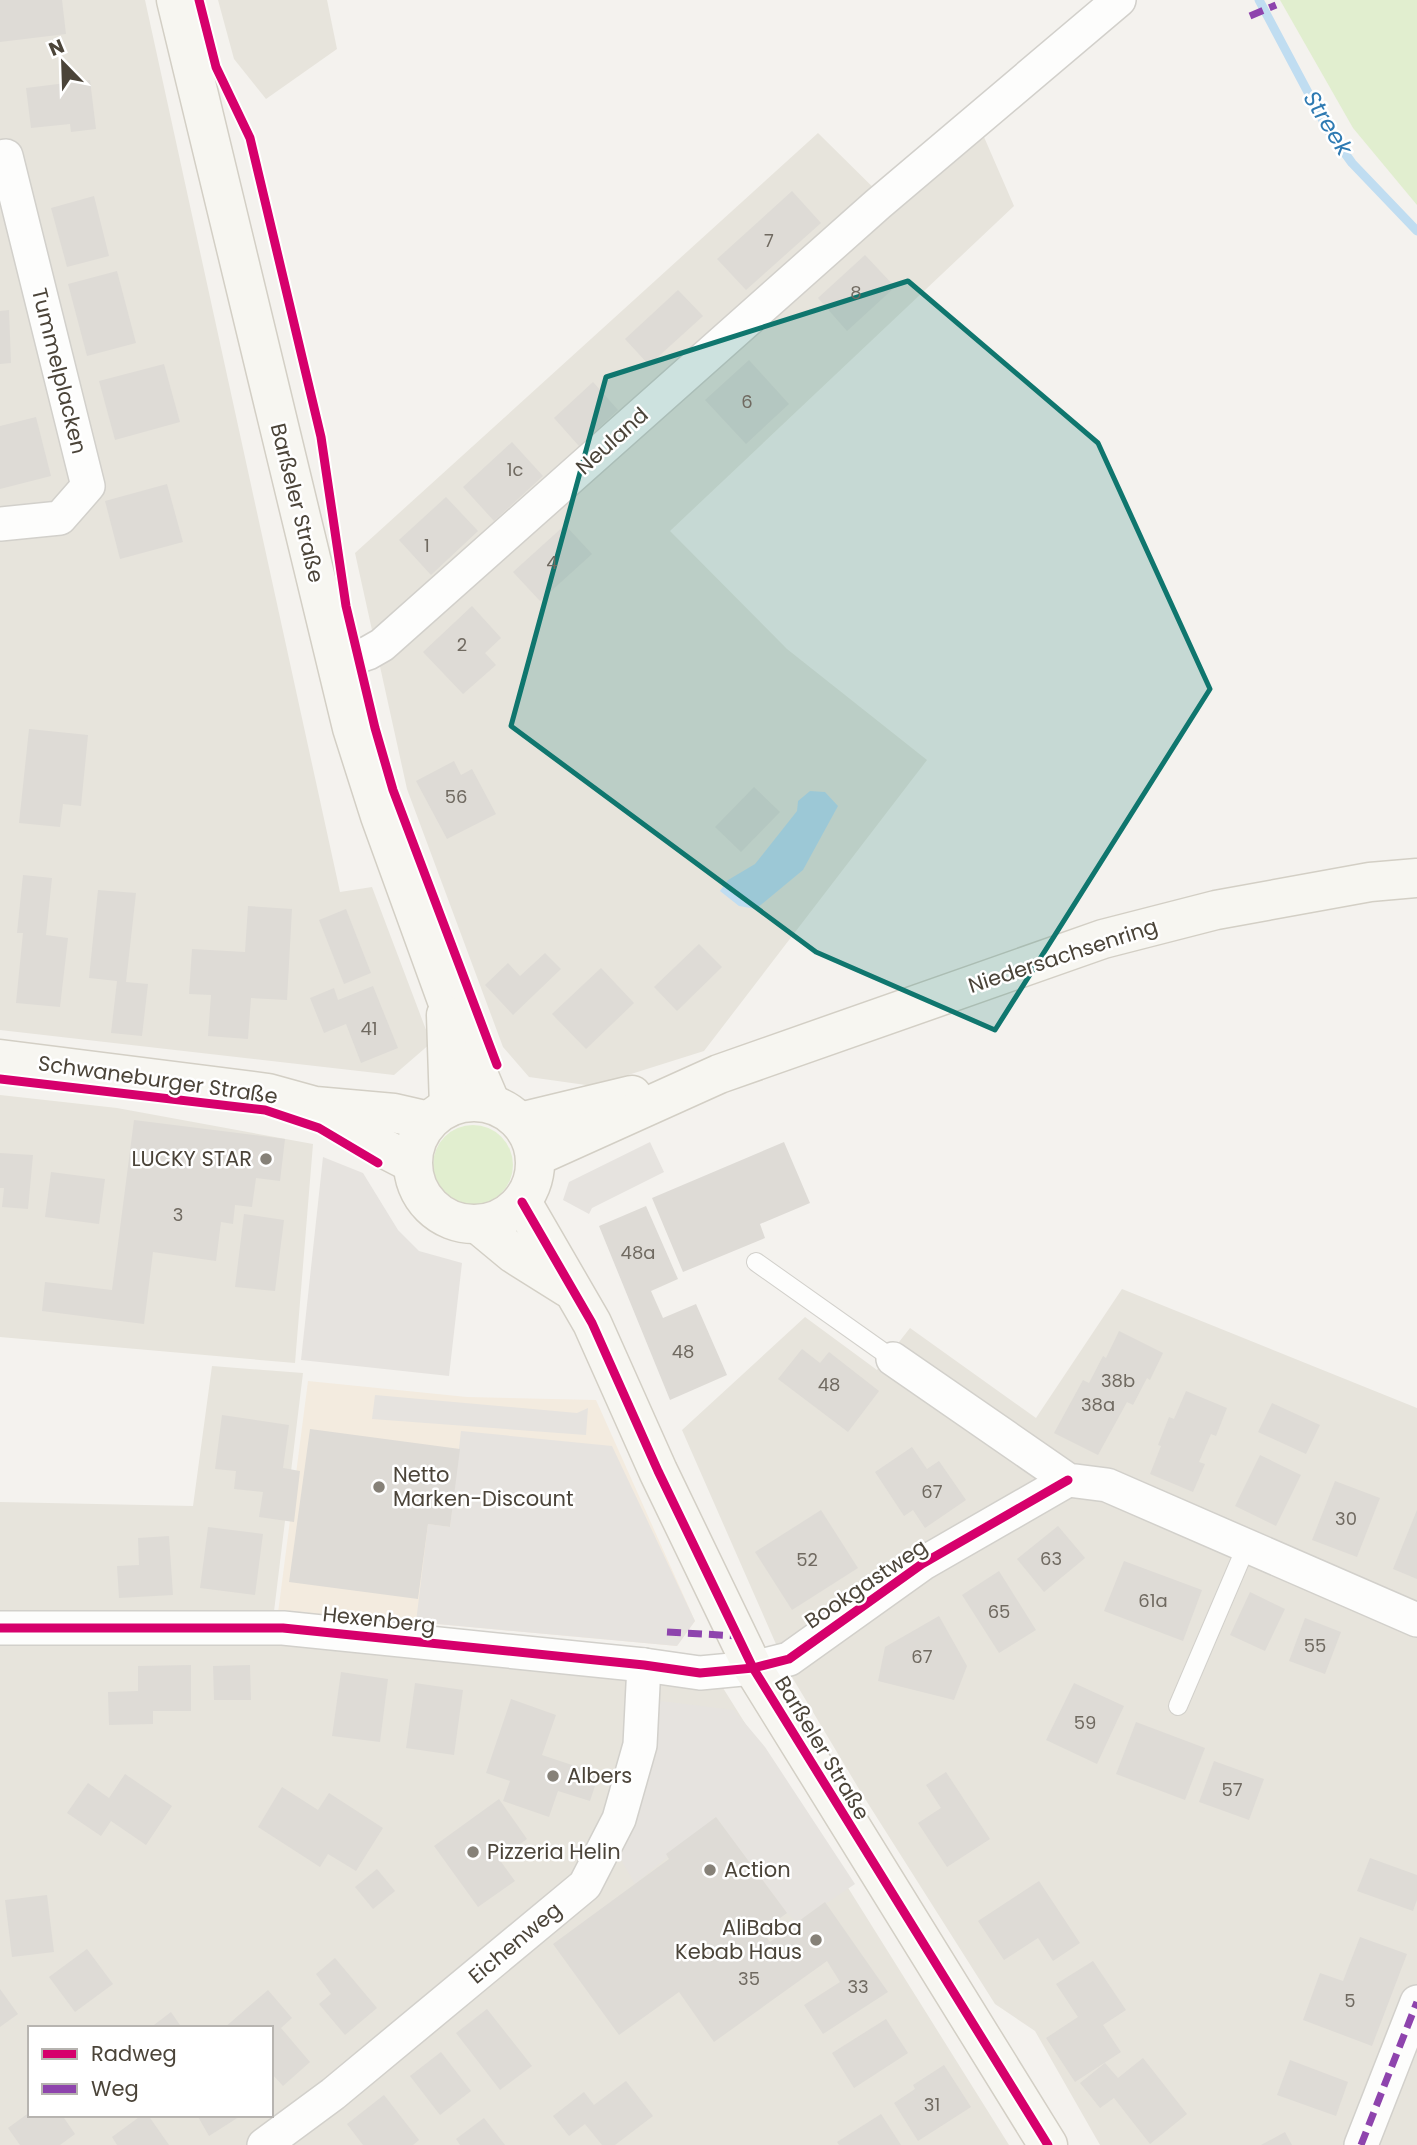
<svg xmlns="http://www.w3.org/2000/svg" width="1417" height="2145" viewBox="0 0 1417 2145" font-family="Poppins,sans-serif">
<rect width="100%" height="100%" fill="#f4f2ee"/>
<g fill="#e7e4dc" fill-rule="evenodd">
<polygon points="0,0 145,0 340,892 372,887 431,1043 394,1075 0,1030"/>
<polygon points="218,0 327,0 337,49 266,99 234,59"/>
<polygon points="818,133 897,211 984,137 1014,206 670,531 787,649 927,760 704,1051 593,1086 529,1077 503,1047 407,789 355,553"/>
<polygon points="0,1095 117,1108 313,1144 295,1363 0,1337"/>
<polygon points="1122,1289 1417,1408 1417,2145 1100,2145 1035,2031 995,2004 862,1794 786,1667 682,1430 805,1317 877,1370 910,1328 1036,1418"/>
<path d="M212,1366l91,7 -32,263 432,20 306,489h-1009v-643l193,4zM30,2028h241v87h-241z"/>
</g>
<polygon fill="#f3ebdf" points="308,1381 467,1397 596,1400 695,1621 677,1646 416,1622 278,1613"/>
<g fill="#e1eecf">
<polygon points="1280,0 1417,0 1417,205 1353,128"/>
<circle cx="473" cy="1165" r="40"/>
</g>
<g fill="#e6e3df">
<polygon points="650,1142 664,1172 592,1208 589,1214 563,1200 569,1182"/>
<polygon points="323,1157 363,1173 398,1230 419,1251 462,1263 449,1376 301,1360"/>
<polygon points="375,1395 577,1413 588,1408 586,1435 372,1419"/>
<polygon points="461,1431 612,1446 695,1621 677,1646 416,1622 428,1524 450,1527"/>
<polygon points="660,1701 734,1710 765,1747 855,1884 797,1923 787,1913 716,1817 635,1884 615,1849 643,1779"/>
</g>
<polygon fill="#c0ddf1" points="810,791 825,792 838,806 803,870 756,909 739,906 720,891 728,880 755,864 797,811 798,801"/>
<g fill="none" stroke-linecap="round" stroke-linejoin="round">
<polyline stroke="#c0ddf1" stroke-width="9" points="1259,0 1328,130 1352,163 1417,231"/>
</g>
<g fill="#dedbd6">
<polygon points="0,0 62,0 66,34 0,42"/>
<polygon points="90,80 96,129 71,132 70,124 31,128 26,88"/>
<polygon points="792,191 821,223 746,290 717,259"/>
<polygon points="94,196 109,256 67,267 51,208"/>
<polygon points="865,255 895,287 847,331 818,298"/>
<polygon points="117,271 136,343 87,356 68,284"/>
<polygon points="678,290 703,316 649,365 625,339"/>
<polygon points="9,310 11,363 0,364 0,311"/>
<polygon points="749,360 789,404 746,444 705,400"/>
<polygon points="164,364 180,422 115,440 99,381"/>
<polygon points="593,382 618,410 579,446 554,418"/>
<polygon points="36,417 51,476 0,489 0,426"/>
<polygon points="512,442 543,476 494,521 463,487"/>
<polygon points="167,484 183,542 120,559 105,501"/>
<polygon points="446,497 478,531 431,575 399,540"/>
<polygon points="565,525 592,554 540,601 513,572"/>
<polygon points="472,606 501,638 485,653 496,665 463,694 423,652"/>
<polygon points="29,729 88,735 81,806 63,804 60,827 19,823"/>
<polygon points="454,761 461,775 472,769 496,814 447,839 416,781"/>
<polygon points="754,787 780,812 741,852 715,827"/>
<polygon points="23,875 52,878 46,935 68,938 60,1007 16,1003 23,933 17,933"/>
<polygon points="98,890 136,893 126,982 148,984 142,1036 111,1033 117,981 89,978"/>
<polygon points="248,906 292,909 287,1000 251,998 248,1039 208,1036 211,995 189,994 192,949 245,952"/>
<polygon points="346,909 371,973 344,984 319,920"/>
<polygon points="699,944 722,967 677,1011 654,987"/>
<polygon points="545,953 561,969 513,1015 485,985 508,963 520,976"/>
<polygon points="601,968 634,1003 586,1049 552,1014"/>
<polygon points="373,986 398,1048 361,1063 346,1024 324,1033 310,998 334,988 338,1000"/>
<polygon points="134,1120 285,1139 280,1181 256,1178 252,1207 235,1205 233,1224 221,1222 216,1261 153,1252 144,1324 42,1311 45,1282 112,1290"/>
<polygon points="784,1142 810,1203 760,1224 765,1238 683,1272 652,1198"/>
<polygon points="0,1153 33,1155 28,1209 2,1207 4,1188 0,1188"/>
<polygon points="51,1172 105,1179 99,1224 45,1217"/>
<polygon points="646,1206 678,1279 651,1291 663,1318 696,1304 727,1375 670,1400 599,1226"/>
<polygon points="244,1214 284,1220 275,1291 235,1287"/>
<polygon points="1119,1331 1163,1353 1150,1380 1147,1378 1133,1405 1127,1402 1098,1455 1054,1433 1083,1380 1089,1383 1103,1356 1106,1358"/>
<polygon points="802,1349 820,1363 829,1352 879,1391 848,1432 778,1379"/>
<polygon points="1186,1391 1227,1408 1216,1436 1211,1434 1199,1462 1205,1464 1193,1492 1150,1474 1161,1446 1158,1445 1169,1417 1174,1419"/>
<polygon points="1272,1403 1320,1425 1306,1454 1258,1432"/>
<polygon points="222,1415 289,1425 283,1468 300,1471 294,1522 259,1517 263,1492 234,1489 236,1471 215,1469"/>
<polygon points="310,1429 460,1449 450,1527 428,1524 418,1599 289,1582"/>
<polygon points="912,1447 927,1469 939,1461 966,1500 925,1528 913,1510 904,1516 875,1472"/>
<polygon points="1260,1455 1301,1475 1276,1526 1235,1506"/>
<polygon points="1335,1481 1380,1498 1357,1557 1312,1540"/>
<polygon points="821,1510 858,1568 792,1610 755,1552"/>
<polygon points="1417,1510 1417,1579 1393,1569"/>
<polygon points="1058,1526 1085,1558 1044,1592 1017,1559"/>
<polygon points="208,1527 263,1534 255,1595 200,1588"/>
<polygon points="169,1536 173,1595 119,1598 117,1566 139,1565 138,1538"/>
<polygon points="1124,1561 1202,1590 1183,1641 1104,1611"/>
<polygon points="999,1571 1036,1630 999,1653 962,1595"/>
<polygon points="1250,1592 1285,1609 1265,1651 1230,1635"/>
<polygon points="939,1616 967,1666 954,1700 878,1681 885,1647"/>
<polygon points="1305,1618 1341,1632 1325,1674 1289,1661"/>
<polygon points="191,1665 191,1711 153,1711 153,1724 109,1725 108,1692 138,1691 138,1666"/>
<polygon points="250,1665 251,1700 214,1700 213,1666"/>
<polygon points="341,1672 388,1679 380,1742 332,1736"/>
<polygon points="415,1683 463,1690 454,1755 406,1748"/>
<polygon points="1074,1683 1124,1706 1097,1764 1046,1740"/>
<polygon points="511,1699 556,1715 542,1755 599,1774 590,1801 558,1791 549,1817 503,1801 510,1781 486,1773"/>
<polygon points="1136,1722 1205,1748 1185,1800 1116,1774"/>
<polygon points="1214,1761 1264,1779 1249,1820 1199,1802"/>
<polygon points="946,1772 990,1839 947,1867 918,1823 941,1808 926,1785"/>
<polygon points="125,1774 172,1806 146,1845 111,1821 101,1836 67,1813 88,1783 109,1798"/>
<polygon points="282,1787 318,1810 329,1793 383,1828 356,1871 328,1854 320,1867 258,1827"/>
<polygon points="499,1799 527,1839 499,1859 515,1881 478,1907 434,1846"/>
<polygon points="716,1817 787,1913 762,1931 770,1942 825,1902 888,1992 823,2034 804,2005 840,1982 827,1961 714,2042 679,1992 619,2035 553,1944 669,1859 666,1854"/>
<polygon points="1370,1858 1417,1875 1417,1900 1413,1911 1357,1891"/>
<polygon points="377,1869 395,1891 373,1909 355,1887"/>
<polygon points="1039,1881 1080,1943 1053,1961 1038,1938 1004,1960 978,1921"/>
<polygon points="47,1895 54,1952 12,1957 5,1900"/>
<polygon points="1360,1937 1407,1954 1372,2046 1303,2020 1320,1973 1343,1981"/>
<polygon points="87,1949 113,1984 75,2012 49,1977"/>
<polygon points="335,1958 377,2008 345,2035 319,2004 331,1994 316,1974"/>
<polygon points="1093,1961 1126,2010 1103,2025 1121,2052 1075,2082 1046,2038 1078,2017 1056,1984"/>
<polygon points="0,1989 18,2014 0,2027"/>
<polygon points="268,1990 292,2018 281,2028 310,2062 283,2086 271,2073 271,2028 224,2028"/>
<polygon points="487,2009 532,2066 500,2090 456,2033"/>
<polygon points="171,2012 182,2028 150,2028"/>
<polygon points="886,2019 908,2053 854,2088 832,2053"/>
<polygon points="441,2052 471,2091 440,2115 410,2076"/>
<polygon points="1143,2058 1187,2114 1150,2144 1114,2098 1100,2108 1080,2083 1105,2063 1118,2078"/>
<polygon points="1290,2060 1348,2082 1336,2116 1277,2095"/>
<polygon points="944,2065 971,2107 918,2141 894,2103 915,2089 913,2085"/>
<polygon points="626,2081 653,2116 615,2145 602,2145 585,2124 569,2136 553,2116 584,2092 594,2105"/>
<polygon points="384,2095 419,2140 413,2145 363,2145 347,2124"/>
<polygon points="30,2112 30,2115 62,2115 75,2134 60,2145 20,2145 8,2128"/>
<polygon points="881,2114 901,2145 839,2145 837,2142"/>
<polygon points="142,2115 148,2115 169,2145 117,2145 112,2137"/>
<polygon points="197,2115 242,2115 209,2136"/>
<polygon points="484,2118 505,2145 460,2145 456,2139"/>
<polygon points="1285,2132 1292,2145 1261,2145"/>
</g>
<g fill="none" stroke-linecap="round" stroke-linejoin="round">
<g stroke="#d2d0cb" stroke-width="20">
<g id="lane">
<polyline points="756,1262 893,1359"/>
<polyline points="1178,1706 1246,1547"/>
</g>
</g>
<g stroke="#d2d0cb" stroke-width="36">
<g id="street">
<polyline points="0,157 6,156 88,486 60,518 0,524"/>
<polyline points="336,664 368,653 382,645 878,204 1119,0"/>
<polyline points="893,1359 1068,1480 1107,1485 1417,1620"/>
<polyline points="0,1628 283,1628 644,1665 700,1673 753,1668 789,1659 922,1564 1068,1480"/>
<polyline points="264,2145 333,2094 585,1885 619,1819 640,1745 644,1665"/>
<polyline points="1361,2145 1417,2002"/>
</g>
</g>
<g stroke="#d3cfc5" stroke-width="41">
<g id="secondary">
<polyline points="176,0 352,728 380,816 446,998 491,1104"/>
<polyline points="446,1015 449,1107"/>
<polyline points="0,1059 268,1093 315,1106 394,1113 429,1121"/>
<circle cx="474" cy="1163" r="61"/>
<polyline points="323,1110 383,1148 412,1163"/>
<polyline points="520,1122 632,1095"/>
<polyline points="535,1157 719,1074 1103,939 1216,910 1370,882 1417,878"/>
<polyline points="522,1202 592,1323 658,1471 753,1668 1048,2145"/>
<polyline points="479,1225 514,1254 568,1288"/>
</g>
</g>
<use href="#lane" stroke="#fdfdfc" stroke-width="18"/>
<use href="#street" stroke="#fdfdfc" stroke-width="33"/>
<use href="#secondary" stroke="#f7f6f1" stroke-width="38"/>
<g stroke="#8e44ad" stroke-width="7" stroke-dasharray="14 7" stroke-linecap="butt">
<polyline points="1250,16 1276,5"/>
<polyline points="667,1632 738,1636"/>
<polyline points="1361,2145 1417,2002"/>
</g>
<g stroke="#fff" stroke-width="13">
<g id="cycleway">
<polyline points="199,0 216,67 250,138 321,437 346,606 375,728 393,790 497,1065"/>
<polyline points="0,1079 265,1110 319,1128 378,1163"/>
<polyline points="522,1202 592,1323 658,1471 753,1668 1048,2145"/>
<polyline points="0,1628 283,1628 644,1665 700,1673 753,1668 789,1659 922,1564 1068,1480"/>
</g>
</g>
<use href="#cycleway" stroke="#d6006c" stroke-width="9"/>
</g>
<path fill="#0f766e" fill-opacity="0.2" stroke="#0f766e" stroke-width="5" stroke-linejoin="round" d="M908,281l190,162 112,246 -215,341 -179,-78 -305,-226 95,-349z"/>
<g fill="#868178" stroke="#fff" stroke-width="2.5">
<circle cx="266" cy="1159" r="7"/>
<circle cx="379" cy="1487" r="7"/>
<circle cx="553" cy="1776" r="7"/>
<circle cx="473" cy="1852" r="7"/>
<circle cx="710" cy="1870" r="7"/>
<circle cx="816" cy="1940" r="7"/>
</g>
<g text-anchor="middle" stroke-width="5" stroke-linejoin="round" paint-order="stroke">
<g font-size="18" fill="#706a61">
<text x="769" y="247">7</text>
<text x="856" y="299">8</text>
<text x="747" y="408">6</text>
<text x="515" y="476">1c</text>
<text x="427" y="552">1</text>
<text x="552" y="569">4</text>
<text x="462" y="651">2</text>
<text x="456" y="803">56</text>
<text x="369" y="1035">41</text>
<text x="178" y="1221">3</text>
<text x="638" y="1259">48a</text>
<text x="683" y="1358">48</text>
<text x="1118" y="1387">38b</text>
<text x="829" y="1391">48</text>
<text x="1098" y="1411">38a</text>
<text x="932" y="1498">67</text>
<text x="1346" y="1525">30</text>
<text x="1051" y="1565">63</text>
<text x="807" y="1566">52</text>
<text x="1153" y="1607">61a</text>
<text x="999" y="1618">65</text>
<text x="1315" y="1652">55</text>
<text x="922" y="1663">67</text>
<text x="1085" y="1729">59</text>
<text x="1232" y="1796">57</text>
<text x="749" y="1985">35</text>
<text x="858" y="1993">33</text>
<text x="1350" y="2007">5</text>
<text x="932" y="2111">31</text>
</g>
<g font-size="21" fill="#4b4439" stroke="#fff">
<text transform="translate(59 371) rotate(76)" y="7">Tummelplacken</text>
<text transform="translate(612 441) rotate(-42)" y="7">Neuland</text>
<text transform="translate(297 503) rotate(76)" y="7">Barßeler Straße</text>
<text transform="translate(1063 956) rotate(-18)" y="7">Niedersachsenring</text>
<text transform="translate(158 1080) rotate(8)" y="7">Schwaneburger Straße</text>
<text transform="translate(866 1584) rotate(-34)" y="7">Bookgastweg</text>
<text transform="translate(379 1620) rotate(6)" y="7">Hexenberg</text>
<text transform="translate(822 1748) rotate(59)" y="7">Barßeler Straße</text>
<text transform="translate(515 1943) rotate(-40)" y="7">Eichenweg</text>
</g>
<g font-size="21" fill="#4b4439" stroke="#fff" text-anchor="start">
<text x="252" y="1166" text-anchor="end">LUCKY STAR</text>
<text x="393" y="1482">Netto<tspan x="393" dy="24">Marken-Discount</tspan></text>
<text x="567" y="1783">Albers</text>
<text x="487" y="1859">Pizzeria Helin</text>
<text x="724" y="1877">Action</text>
<text x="802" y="1935" text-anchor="end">AliBaba<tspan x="802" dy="24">Kebab Haus</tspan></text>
</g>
<g font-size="23" font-style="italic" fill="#2e7ab2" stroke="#fff">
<text transform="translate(1328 123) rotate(58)" y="8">Streek</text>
</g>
</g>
<rect x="28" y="2026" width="245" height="91" fill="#ffffff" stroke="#b7b4b0" stroke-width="2"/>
<rect x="42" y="2049" width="35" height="10" fill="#d6006c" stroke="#b7b4b0" stroke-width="2"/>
<text x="91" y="2061" font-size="21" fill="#4b4439">Radweg</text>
<rect x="42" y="2084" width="35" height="10" fill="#8e44ad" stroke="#b7b4b0" stroke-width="2"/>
<text x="91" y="2096" font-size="21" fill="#4b4439">Weg</text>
<g transform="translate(63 63) rotate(337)" stroke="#ffffff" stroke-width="5" paint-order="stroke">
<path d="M0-5L12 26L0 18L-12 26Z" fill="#4b4439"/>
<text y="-10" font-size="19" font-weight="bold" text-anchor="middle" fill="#4b4439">N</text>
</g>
</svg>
